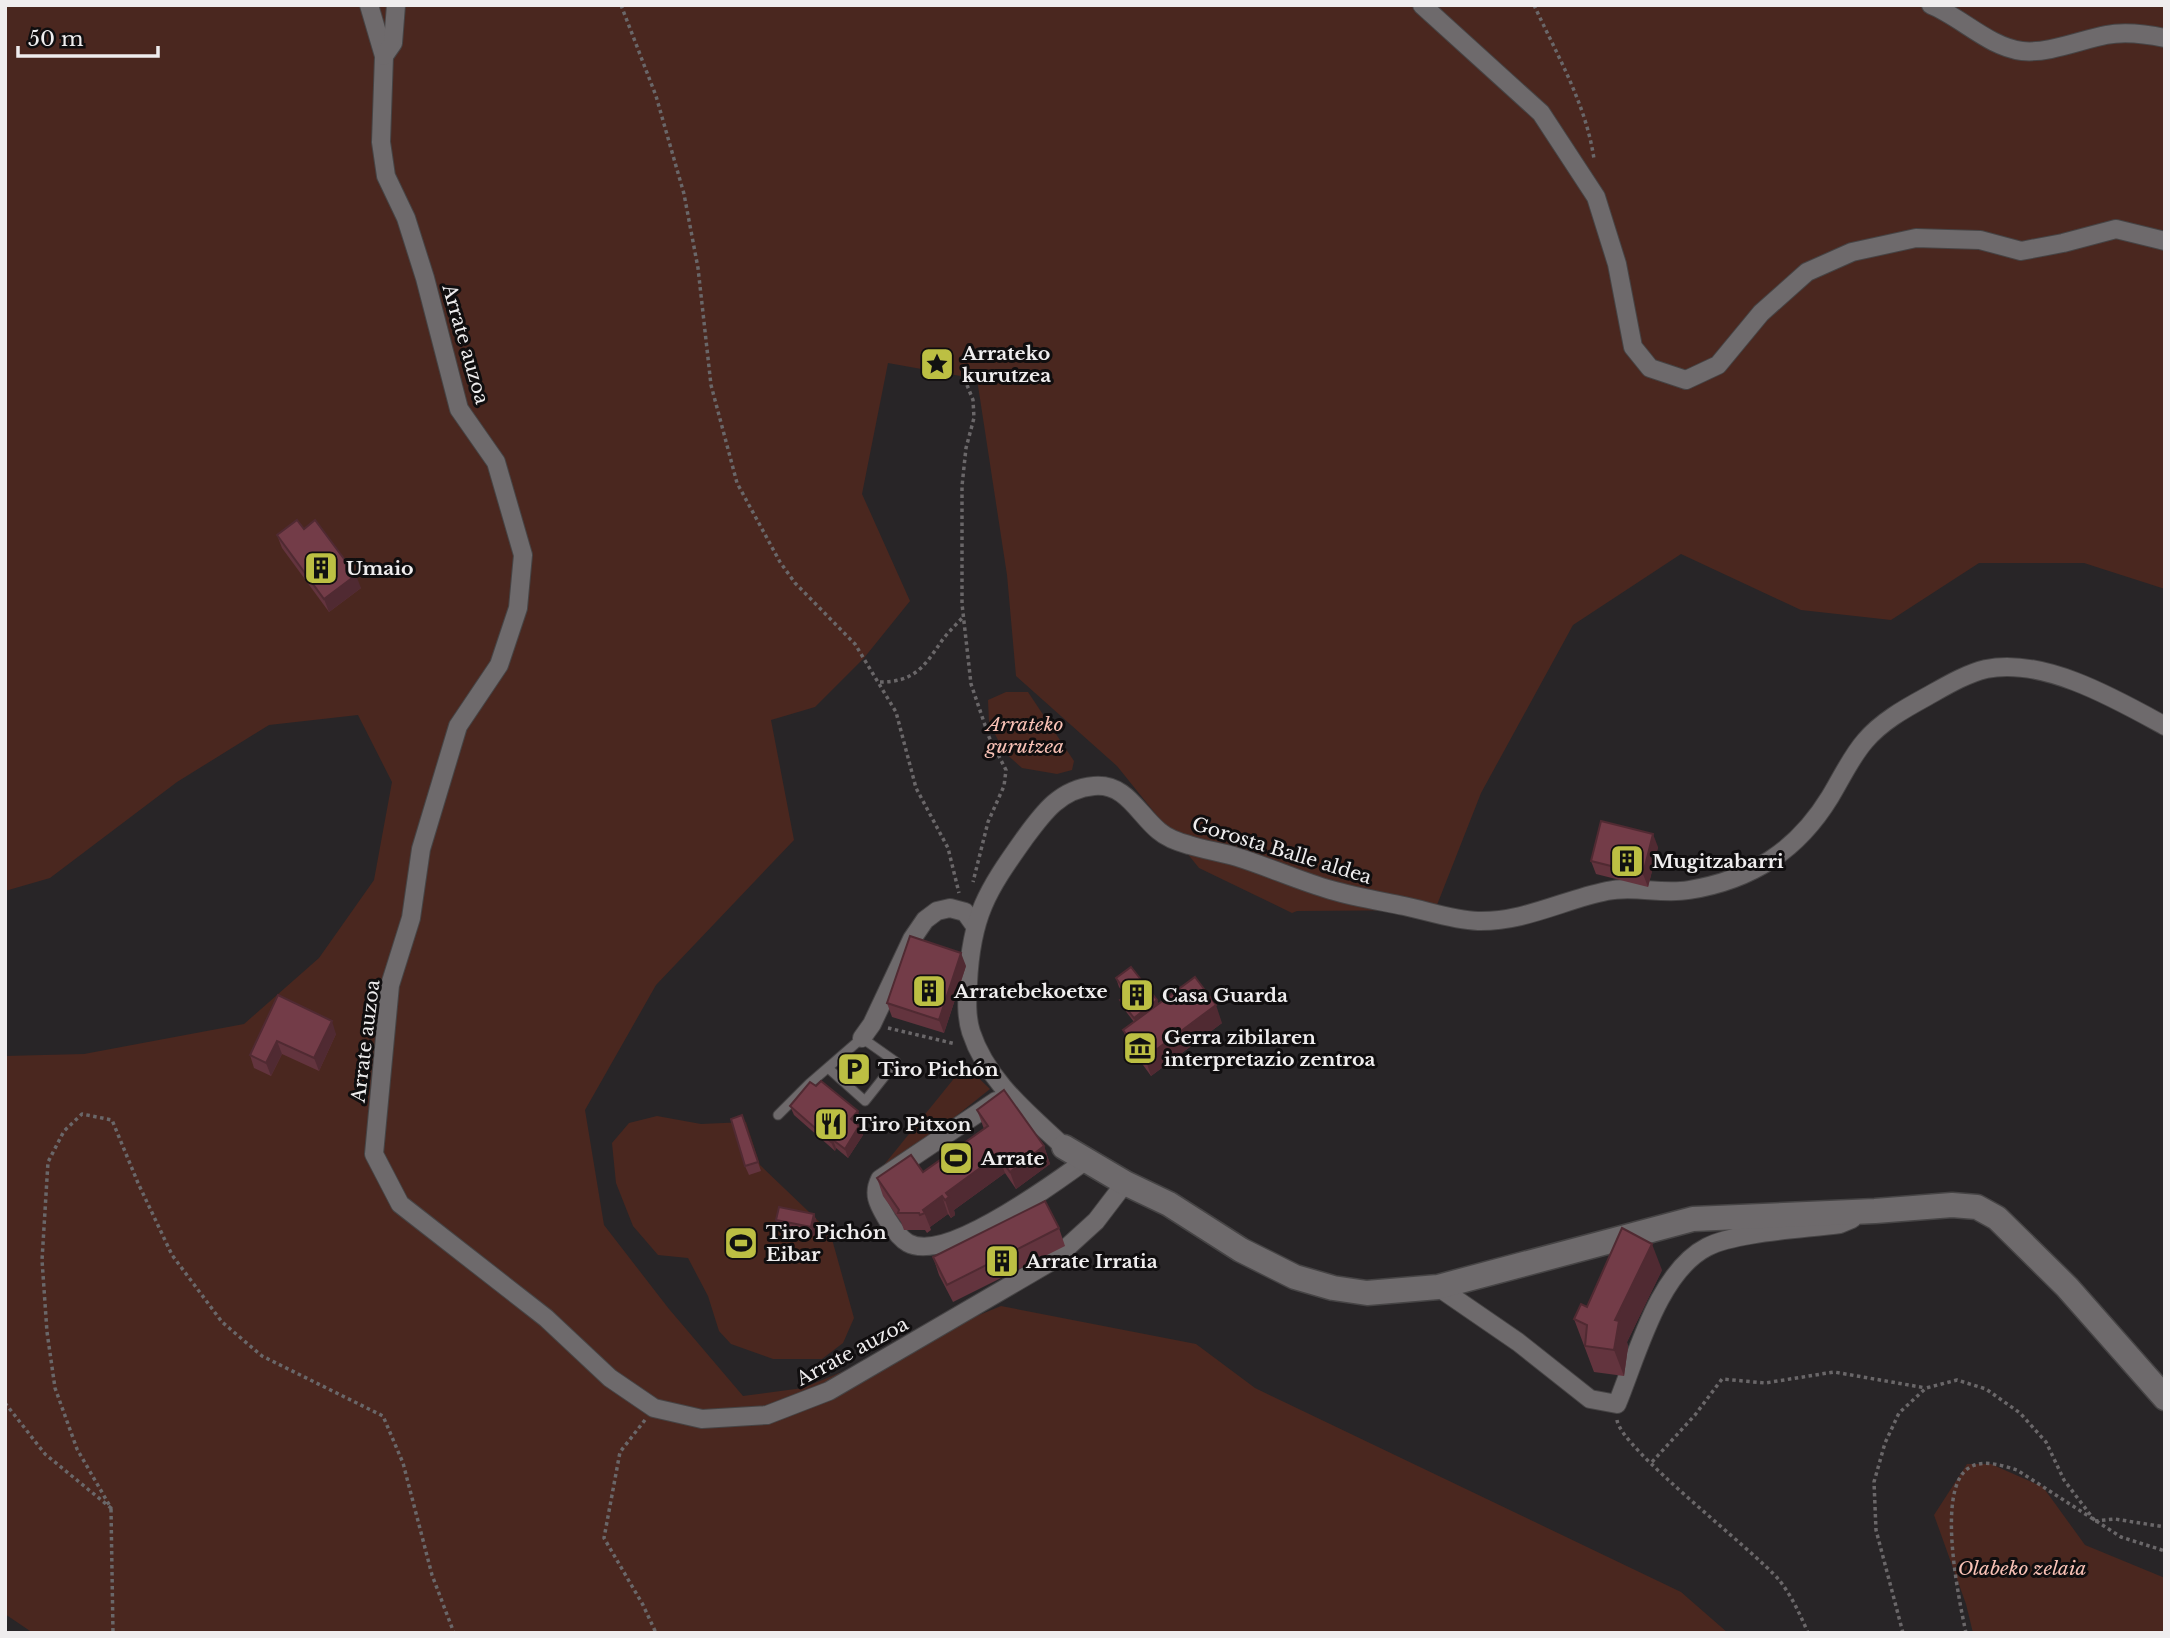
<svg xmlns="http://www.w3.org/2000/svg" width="2170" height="1638" viewBox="0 0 2170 1638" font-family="'Libre Baskerville',serif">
<rect width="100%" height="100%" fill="#282527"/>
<g fill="#4a271f">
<polygon points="5,5 2165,5 2165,589 2084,563 1979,563 1891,620 1801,610 1681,554 1573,625 1481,793 1435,910 1297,911 1292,913 1199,868 1117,766 1016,676 1007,575 977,379 888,363 862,494 910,601 864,658 815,707 771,720 794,840 656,985 585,1110 604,1225 669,1309 743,1396 803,1388 1001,1306 1196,1344 1255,1388 1681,1592 1728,1633 33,1633 5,1614 5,1056 84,1054 244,1024 319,958 374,880 392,782 358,715 269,725 177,782 50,878 5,891"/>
<polygon points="1006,692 1028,692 1074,761 1072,770 1057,774 1022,768 1004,752 989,722 988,700"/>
<polygon points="965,1065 990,1089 882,1175 879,1171"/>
<polygon points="657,1116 701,1124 746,1122 760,1165 830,1232 854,1318 843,1343 822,1359 773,1359 731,1344 719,1331 708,1296 688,1258 658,1255 633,1226 616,1183 612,1143 629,1123"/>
<polygon points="1967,1464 1991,1464 2043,1487 2085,1545 2165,1578 2165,1633 1973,1633 1966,1604 1934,1515"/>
</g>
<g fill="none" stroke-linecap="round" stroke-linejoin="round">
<g stroke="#464445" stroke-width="11">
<polyline id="lane" points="778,1115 809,1084 862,1038 896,1062 865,1101 828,1068"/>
</g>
<g stroke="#464445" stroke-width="20">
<g id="street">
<polyline points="369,5 384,56 381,142 386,176 406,218 425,278 459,409 496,462 523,555 518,608 499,665 458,726 421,849 411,918 390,985 374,1154 400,1204 546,1318 610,1378 654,1408 702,1419 767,1415 829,1391 1052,1261 1096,1221 1125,1183"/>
<polyline points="1422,5 1541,113 1596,197 1617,264 1633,347 1650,368 1686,380 1718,365 1761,313 1807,272 1852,252 1916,238 1980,240 2021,251 2063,243 2116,229 2165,241"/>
<path d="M1931,5c30,12 58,42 91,46 25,3 59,-11 84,-16 20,-4 40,-1 59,3"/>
<polyline points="384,56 393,43 396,5"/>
<polyline points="862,1038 872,1024 912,939 925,920 937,911 950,908 965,912 975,926"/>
<path d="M996,1101l-116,78c-8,16 -1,26 7,40 5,8 12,19 21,24 38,21 146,-60 177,-82"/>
<path d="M1064,1147c-36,-34 -77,-66 -93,-115 -5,-16 -4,-33 -3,-49 3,-67 19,-92 56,-144 19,-26 36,-50 70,-53 32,-3 44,28 65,45 8,7 19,11 30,14 16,5 32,7 48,12 32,10 62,24 94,33 24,7 49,11 73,16 24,5 49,14 74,15 46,1 85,-21 129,-30 27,-6 54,4 82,-1 62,-10 108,-39 141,-93 11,-18 21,-40 35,-56 16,-19 39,-32 61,-44 18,-10 39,-23 60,-28 57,-12 130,30 179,57"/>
<path d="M1438,1287l80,55 72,57 27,5c20,-48 41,-132 90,-157 29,-15 98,-18 133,-23l12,-5"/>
</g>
</g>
<g stroke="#464445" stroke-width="27">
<polyline id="secondary" points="1064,1147 1125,1183 1169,1204 1241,1250 1295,1277 1333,1288 1367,1293 1438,1287 1693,1219 1875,1211 1952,1205 1977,1207 1997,1218 2067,1287 2165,1398"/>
</g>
<g stroke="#6a6769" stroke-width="3.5" stroke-dasharray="3.5 3.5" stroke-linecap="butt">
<polyline points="621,5 656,96 684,194 698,268 711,385 737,483 780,562 795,583 855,644 896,712 916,788 948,848 959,893"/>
<path d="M1534,5c23,50 52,99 60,154"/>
<polyline points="967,385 973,400 974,418 966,448 962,486 962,604 971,684 989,737 1006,770 1004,786 988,822 973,882"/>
<path d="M880,682c34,0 44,-15 61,-40 6,-9 15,-17 22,-25"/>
<polyline points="888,1028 956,1044"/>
<polyline points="5,1403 45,1454 111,1508 77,1449 55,1388 47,1332 42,1260 48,1162 64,1131 82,1114 112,1120 138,1183 172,1255 222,1322 262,1356 383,1416 403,1463 432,1575 454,1633"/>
<polyline points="645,1420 620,1452 604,1538 643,1605 656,1633"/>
<path d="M1617,1420c4,29 136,129 163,161 12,16 20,33 28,52"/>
<polyline points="1652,1462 1695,1415 1722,1379 1765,1383 1834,1372 1926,1388"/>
<polyline points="111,1509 113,1633"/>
<polyline points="2095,1521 2115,1519 2165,1527"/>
<polyline points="1903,1633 1876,1530 1874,1482 1885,1443 1899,1413 1926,1388 1957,1380 1986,1389 2020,1413 2046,1442 2064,1480 2095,1521"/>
<path d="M1966,1633c-7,-33 -29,-138 0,-163 14,-12 35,-5 51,0l104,67 44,14"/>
</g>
<use href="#lane" stroke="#6e6a6c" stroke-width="9"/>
<use href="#street" stroke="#6e6a6c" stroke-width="18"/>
<use href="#secondary" stroke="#6e6a6c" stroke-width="24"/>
</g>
<g fill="#63343e">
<polygon points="304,529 361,588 329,612 282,548 277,535"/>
<polygon points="1658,847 1648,887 1596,874 1591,861"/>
<polygon points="966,966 944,1033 892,1017 887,1003"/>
<polygon points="1116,978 1157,1000 1158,1004 1222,1023 1151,1076 1130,1047 1123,1030 1134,1022 1124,1009 1120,1000 1126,996 1119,987"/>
<polygon points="278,995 336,1034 319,1071 282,1054 271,1076 254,1068 250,1055"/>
<polygon points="790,1106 861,1120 857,1124 863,1135 848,1158 836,1148 835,1151 794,1115"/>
<polygon points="977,1110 1044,1146 1050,1164 1016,1189 1005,1173 954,1210 955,1215 951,1218 948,1214 930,1227 931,1230 927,1233 925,1230 904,1230 901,1222 883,1196 877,1178 923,1172 984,1129"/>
<polygon points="742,1115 761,1171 749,1175 745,1166"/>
<polygon points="814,1214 817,1223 814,1236 779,1229 776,1220"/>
<polygon points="1059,1228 1065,1246 953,1302 939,1275 933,1257"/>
<polygon points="1662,1270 1627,1342 1628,1347 1624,1376 1594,1372 1574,1319 1587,1307"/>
</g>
<g fill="#502a32">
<polygon points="356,575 361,588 329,612 324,599"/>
<polygon points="1653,834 1658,847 1648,887 1643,874"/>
<polygon points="961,953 966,966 944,1033 939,1020"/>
<polygon points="1157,1000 1160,1009 1137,1027 1134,1018"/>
<polygon points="1216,1005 1222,1023 1151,1076 1145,1058"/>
<polygon points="332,1021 336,1034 319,1071 314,1058"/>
<polygon points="277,1041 282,1054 271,1076 266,1063"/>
<polygon points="858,1111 861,1120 855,1128 851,1119"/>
<polygon points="859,1126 863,1135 848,1158 845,1149"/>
<polygon points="833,1140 836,1148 835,1151 831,1142"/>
<polygon points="1044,1146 1050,1164 1016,1189 1010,1172"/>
<polygon points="998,1155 1005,1173 954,1210 955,1215 951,1218 945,1200 946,1193"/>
<polygon points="942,1196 948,1214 930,1227 923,1210"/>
<polygon points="814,1214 817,1223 814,1236 811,1227"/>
<polygon points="1652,1244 1662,1270 1627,1342 1628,1347 1624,1376 1614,1350 1615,1320"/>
</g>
<g fill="#733c48" stroke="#502a32" stroke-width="2">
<polygon points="297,520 304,529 315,520 356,575 324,599 277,535"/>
<polygon points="1601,821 1653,834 1643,874 1591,861"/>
<polygon points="910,936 961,953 939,1020 887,1003"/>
<polygon points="1131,967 1157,1000 1134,1018 1120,1000 1128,995 1116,978"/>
<polygon points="1195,977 1216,1005 1145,1058 1123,1030"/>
<polygon points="278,995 332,1021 314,1058 277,1041 266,1063 250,1055"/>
<polygon points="821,1081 858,1111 851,1119 859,1126 845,1149 833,1140 831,1142 790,1106 810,1082 816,1086"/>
<polygon points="1004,1090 1044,1146 1010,1172 998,1155 946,1193 949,1197 945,1200 942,1196 923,1210 925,1213 920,1215 919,1213 898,1213 899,1210 877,1178 911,1155 923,1172 988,1126 977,1110"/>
<polygon points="742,1115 758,1162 745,1166 731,1119"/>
<polygon points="1045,1201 1059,1228 947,1285 933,1257"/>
<polygon points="779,1207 814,1214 811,1227 776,1220"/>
<polygon points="1622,1228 1652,1244 1615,1320 1619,1321 1614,1350 1585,1346 1587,1325 1574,1319 1581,1304 1587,1307"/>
</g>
<defs>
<g id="sight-square" transform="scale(1.75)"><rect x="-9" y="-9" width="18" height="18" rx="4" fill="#bcbf43" stroke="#100e0f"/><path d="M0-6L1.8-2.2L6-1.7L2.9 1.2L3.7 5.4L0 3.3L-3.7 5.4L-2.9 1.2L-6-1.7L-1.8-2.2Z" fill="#111"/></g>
<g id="building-square" transform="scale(1.75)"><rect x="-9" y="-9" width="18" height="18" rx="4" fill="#bcbf43" stroke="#100e0f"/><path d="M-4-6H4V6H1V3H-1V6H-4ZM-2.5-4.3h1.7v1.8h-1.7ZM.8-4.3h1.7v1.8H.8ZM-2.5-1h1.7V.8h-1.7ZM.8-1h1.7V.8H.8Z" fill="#111"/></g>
<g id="museum-square" transform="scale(1.75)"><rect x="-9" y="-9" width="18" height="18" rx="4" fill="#bcbf43" stroke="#100e0f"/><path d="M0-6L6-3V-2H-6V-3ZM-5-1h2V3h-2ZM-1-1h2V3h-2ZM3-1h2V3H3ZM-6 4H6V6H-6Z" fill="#111"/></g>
<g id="parking-square" transform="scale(1.75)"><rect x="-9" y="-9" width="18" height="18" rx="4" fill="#bcbf43" stroke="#100e0f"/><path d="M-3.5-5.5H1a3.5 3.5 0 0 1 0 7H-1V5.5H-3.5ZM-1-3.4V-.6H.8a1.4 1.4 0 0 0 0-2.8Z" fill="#111"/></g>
<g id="restaurant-square" transform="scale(1.75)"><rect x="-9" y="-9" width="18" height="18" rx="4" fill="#bcbf43" stroke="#100e0f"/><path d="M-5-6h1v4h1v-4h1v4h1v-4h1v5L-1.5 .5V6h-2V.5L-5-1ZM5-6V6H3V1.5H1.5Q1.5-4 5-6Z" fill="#111"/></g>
<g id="stadium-square" transform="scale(1.75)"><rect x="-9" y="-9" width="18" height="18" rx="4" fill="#bcbf43" stroke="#100e0f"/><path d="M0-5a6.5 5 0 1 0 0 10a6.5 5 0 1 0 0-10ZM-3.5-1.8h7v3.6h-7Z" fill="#111"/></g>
</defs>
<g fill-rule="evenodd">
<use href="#sight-square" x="937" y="364"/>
<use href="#building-square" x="321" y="568"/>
<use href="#building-square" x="1627" y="861"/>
<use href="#building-square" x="929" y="991"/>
<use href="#building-square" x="1137" y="995"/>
<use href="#museum-square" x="1140" y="1048"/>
<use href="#parking-square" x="854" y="1069"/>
<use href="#restaurant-square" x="831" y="1124"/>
<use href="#stadium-square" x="956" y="1158"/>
<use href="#stadium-square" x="741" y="1243"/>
<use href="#building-square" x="1002" y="1261"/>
</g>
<g text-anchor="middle" stroke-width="6" stroke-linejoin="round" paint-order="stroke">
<g font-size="19" fill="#efedee" stroke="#100e0f">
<text transform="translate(466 344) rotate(74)" y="7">Arrate auzoa</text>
<text transform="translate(1282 850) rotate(17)" y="7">Gorosta Balle aldea</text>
<text transform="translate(365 1041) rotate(-83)" y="7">Arrate auzoa</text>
<text transform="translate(852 1351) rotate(-28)" y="7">Arrate auzoa</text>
</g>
<g font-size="19" font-weight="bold" fill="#efedee" stroke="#100e0f" text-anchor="start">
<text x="962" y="360">Arrateko<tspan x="962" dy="22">kurutzea</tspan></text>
<text x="346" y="575">Umaio</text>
<text x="1652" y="868">Mugitzabarri</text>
<text x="954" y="998">Arratebekoetxe</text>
<text x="1162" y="1002">Casa Guarda</text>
<text x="1164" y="1044">Gerra zibilaren<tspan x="1164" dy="22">interpretazio zentroa</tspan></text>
<text x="878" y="1076">Tiro Pichón</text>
<text x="856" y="1131">Tiro Pitxon</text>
<text x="981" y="1165">Arrate</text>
<text x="766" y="1239">Tiro Pichón<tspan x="766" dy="22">Eibar</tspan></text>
<text x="1026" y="1268">Arrate Irratia</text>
</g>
<g font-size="19" font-style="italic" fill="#f8c1b5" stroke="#100e0f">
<text x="1025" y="731">Arrateko<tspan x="1025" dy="22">gurutzea</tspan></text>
<text x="2022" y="1575">Olabeko zelaia</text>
</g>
</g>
<rect width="2170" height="1638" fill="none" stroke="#efedee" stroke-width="14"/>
<path d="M18 46v10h140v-10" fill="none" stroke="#efedee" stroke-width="3.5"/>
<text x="28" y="46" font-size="21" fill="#efedee" stroke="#100e0f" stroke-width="5" paint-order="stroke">50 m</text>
</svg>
